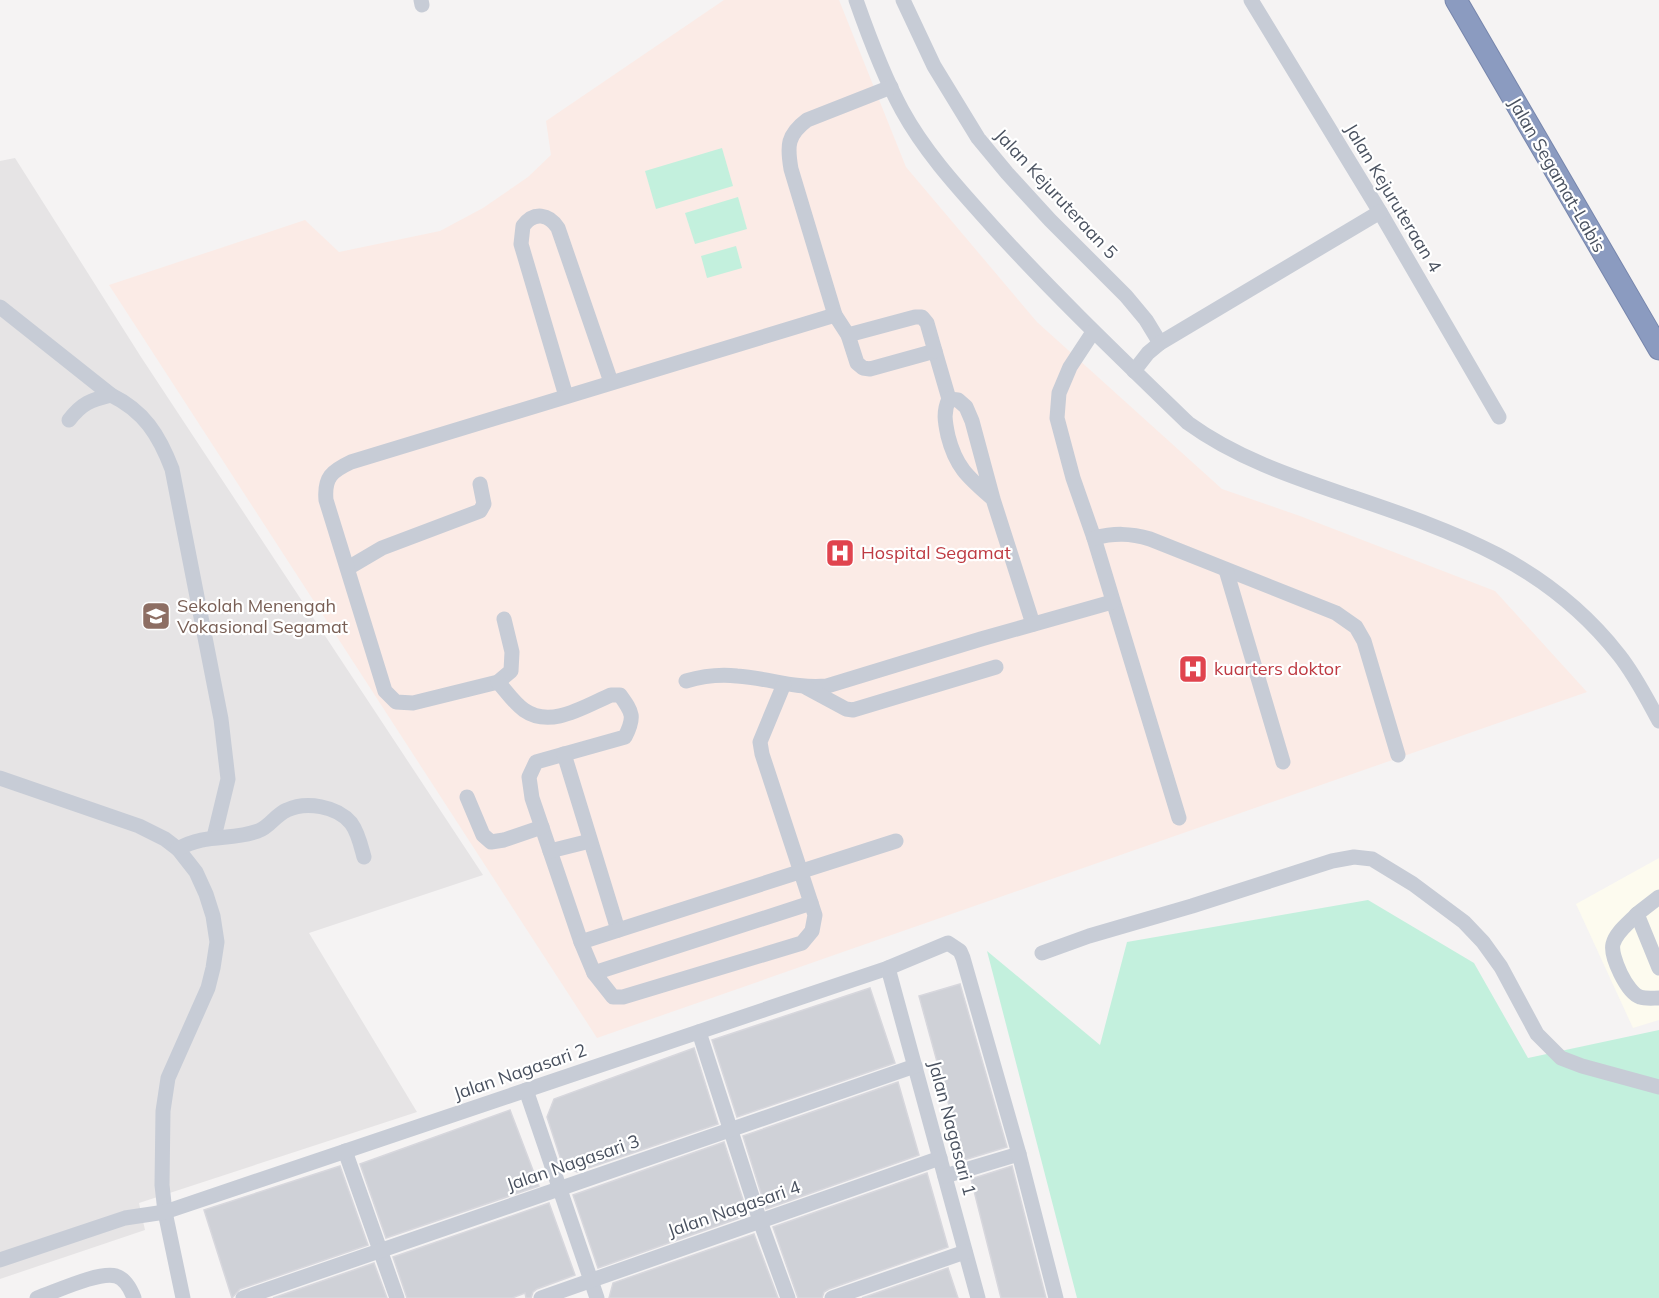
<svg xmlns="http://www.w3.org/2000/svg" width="1659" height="1298" viewBox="0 0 1659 1298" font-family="Mulish,sans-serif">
<rect width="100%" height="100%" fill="#f5f3f3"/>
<polygon fill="#fdfbef" points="1659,858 1659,1020 1633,1028 1576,904"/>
<polygon fill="#e6e4e5" points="15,158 141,357 483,875 309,933 417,1112 139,1203 145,1230 0,1279 0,161"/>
<polygon fill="#fbebe6" points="724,0 839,0 906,167 1037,322 1222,489 1300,516 1495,591 1587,692 597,1038 109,285 305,220 339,252 440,231 483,208 528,177 551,155 546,121"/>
<g fill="#c3f0dd">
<polygon points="722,148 733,186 656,209 645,171"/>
<polygon points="738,197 747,229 695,244 685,213"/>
<polygon points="736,246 742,268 707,278 701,256"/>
<polygon points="1368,900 1474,963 1528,1058 1659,1030 1659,1298 1077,1298 987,951 1100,1045 1127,942"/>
</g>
<g fill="#cfd1d7" stroke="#d7d7dd" stroke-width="1.5">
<polygon points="960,984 1007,1147 964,1160 919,996"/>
<polygon points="870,988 895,1063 737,1117 712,1040"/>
<polygon points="694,1048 718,1124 577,1172 563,1166 547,1117 554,1099"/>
<polygon points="898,1082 919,1155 766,1209 743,1136"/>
<polygon points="510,1110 539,1186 386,1238 360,1164"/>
<polygon points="724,1142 748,1215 598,1268 573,1195"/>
<polygon points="340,1166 368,1245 240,1289 232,1298 204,1210"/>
<polygon points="1012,1166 1046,1298 1001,1298 971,1179"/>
<polygon points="927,1173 948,1247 829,1289 824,1292 822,1298 798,1298 773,1227"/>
<polygon points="549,1203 575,1275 537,1289 533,1292 531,1298 526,1298 525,1293 512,1298 407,1298 393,1257"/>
<polygon points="754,1234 778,1298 609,1298 613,1283"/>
<polygon points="374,1263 387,1298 273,1298"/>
<polygon points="948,1268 958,1298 862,1298"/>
</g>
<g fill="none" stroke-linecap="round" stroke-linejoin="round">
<g stroke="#7786ac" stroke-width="23">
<polyline id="highway" points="1456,0 1659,349"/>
</g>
<g stroke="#c7ccd6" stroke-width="15">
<polyline points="421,0 422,5"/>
<path d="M856,0c13,37 27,75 46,110 24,44 59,81 92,118 62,68 128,131 194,195 48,35 105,54 161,73 106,36 198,67 270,159 16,20 28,44 40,66"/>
<polyline points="903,0 934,66 978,138 1007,173 1050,220 1126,296 1146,320 1160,343"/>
<polyline points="1251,0 1380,212 1499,417"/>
<path d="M891,87l-84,33c-20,15 -20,26 -16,49l44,146 13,20 9,28 6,5 7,1 65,-18 14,48"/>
<path d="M0,307l111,88c33,16 48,40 61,74l49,250 7,60 -14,58"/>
<polyline points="1093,332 1070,367 1059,393 1057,418 1073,478 1094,538 1179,818"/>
<polyline points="848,335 915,317 922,317 927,323 935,351"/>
<polyline points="1134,371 1148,353 1160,343 1380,212"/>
<path d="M566,396l-45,-152 2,-18c11,-15 26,-12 35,2l53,154"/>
<path d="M69,420c13,-17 22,-20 42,-25"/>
<path d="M993,499c-24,-21 -37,-31 -45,-63 -3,-14 -5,-24 1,-37l9,1 8,7 6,14 21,78 40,125"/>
<path d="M1094,538c20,-5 36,-5 56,1l186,74 20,14 8,14 34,114"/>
<polyline points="348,568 382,548 480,511 484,504 480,484"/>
<polyline points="1226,570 1283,762"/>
<path d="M504,619l8,33 -1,19 -13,11 -85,21 -17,-1 -11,-11 -59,-191c-2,-23 6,-29 25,-38l484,-147"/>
<path d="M686,681c17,-5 33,-7 51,-5 32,2 57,13 90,10l154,-47 131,-37"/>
<path d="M498,682c8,9 16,21 26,28 27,19 61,-4 87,-15h9c13,18 15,22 5,42l-89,25 -7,15 3,21 49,144 13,31 19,24h10l179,-54 10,-12 3,-16 -53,-161 -2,-12 24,-58"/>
<polyline points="807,688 846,709 853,710 996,667"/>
<polyline points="564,754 618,930"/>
<polyline points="0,778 139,826 165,839 178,849 196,872 206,894 213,916 217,942 213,968 208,988 168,1078 163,1111 162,1185 165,1212 183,1298"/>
<polyline points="467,797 483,835 491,842 504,840 542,827"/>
<path d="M178,849c28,-16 53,-8 80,-18 12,-4 17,-16 29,-21 19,-9 50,-4 64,13 7,9 10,23 13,34"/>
<polyline points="550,851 590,841"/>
<polyline points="1659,897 1637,914 1659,968"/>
<path d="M1637,914c-8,9 -21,18 -24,30 -3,12 14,49 27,53 6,2 13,1 19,1"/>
<polyline points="581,942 896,841"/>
<polyline points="1042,953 1089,936 1192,906 1332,861 1354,857 1372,859 1413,884 1464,922 1483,942 1501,967 1537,1034 1561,1058 1582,1066 1659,1087"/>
<polyline points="888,968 978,1298"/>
<polyline points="594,973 811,903"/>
<polyline points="699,1032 760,1221 788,1298"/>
<polyline points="526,1090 597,1298"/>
<polyline points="345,1151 397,1298"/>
<polyline points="945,1176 1019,1154"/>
<polyline points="0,1260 125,1218 165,1212 888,968 948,943 960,951 963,958 1019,1154 1056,1298"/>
<path d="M37,1298c18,-6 62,-27 79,-22 9,3 15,14 18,22"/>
<polyline points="243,1298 915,1066"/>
<polyline points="541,1298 940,1158"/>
<polyline points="832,1298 965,1252"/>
</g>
<use href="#highway" stroke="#8b9bc0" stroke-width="21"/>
</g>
<defs>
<g id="hospital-square" transform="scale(1.5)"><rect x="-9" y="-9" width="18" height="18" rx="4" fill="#e0444e" stroke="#fff"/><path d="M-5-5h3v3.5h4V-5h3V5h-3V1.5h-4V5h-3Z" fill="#fff"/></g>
<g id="school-square" transform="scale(1.5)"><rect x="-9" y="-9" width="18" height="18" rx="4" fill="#8d6e63" stroke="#fff"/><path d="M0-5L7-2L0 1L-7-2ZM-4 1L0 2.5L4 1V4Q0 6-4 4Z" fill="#fff"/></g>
</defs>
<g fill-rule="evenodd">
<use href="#hospital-square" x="840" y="553"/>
<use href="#school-square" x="156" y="616"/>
<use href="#hospital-square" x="1193" y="669"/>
</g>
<g text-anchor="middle" stroke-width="4.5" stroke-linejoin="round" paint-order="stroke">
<g font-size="18" fill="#4a5260" stroke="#fff">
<text transform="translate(1557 175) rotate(60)" y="6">Jalan Segamat-Labis</text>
<text transform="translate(1056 194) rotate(47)" y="6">Jalan Kejuruteraan 5</text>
<text transform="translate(1393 198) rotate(59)" y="6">Jalan Kejuruteraan 4</text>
<text transform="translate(520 1072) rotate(-19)" y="6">Jalan Nagasari 2</text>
<text transform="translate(952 1128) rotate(75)" y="6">Jalan Nagasari 1</text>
<text transform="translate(573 1163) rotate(-19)" y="6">Jalan Nagasari 3</text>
<text transform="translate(734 1209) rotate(-19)" y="6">Jalan Nagasari 4</text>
</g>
<g font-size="18" fill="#be3a42" stroke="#fff" text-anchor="start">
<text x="861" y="559">Hospital Segamat</text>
<text x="1214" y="675">kuarters doktor</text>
</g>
<g font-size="18" fill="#785e54" stroke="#fff" text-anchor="start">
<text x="177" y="612">Sekolah Menengah<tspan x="177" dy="21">Vokasional Segamat</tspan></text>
</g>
</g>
</svg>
